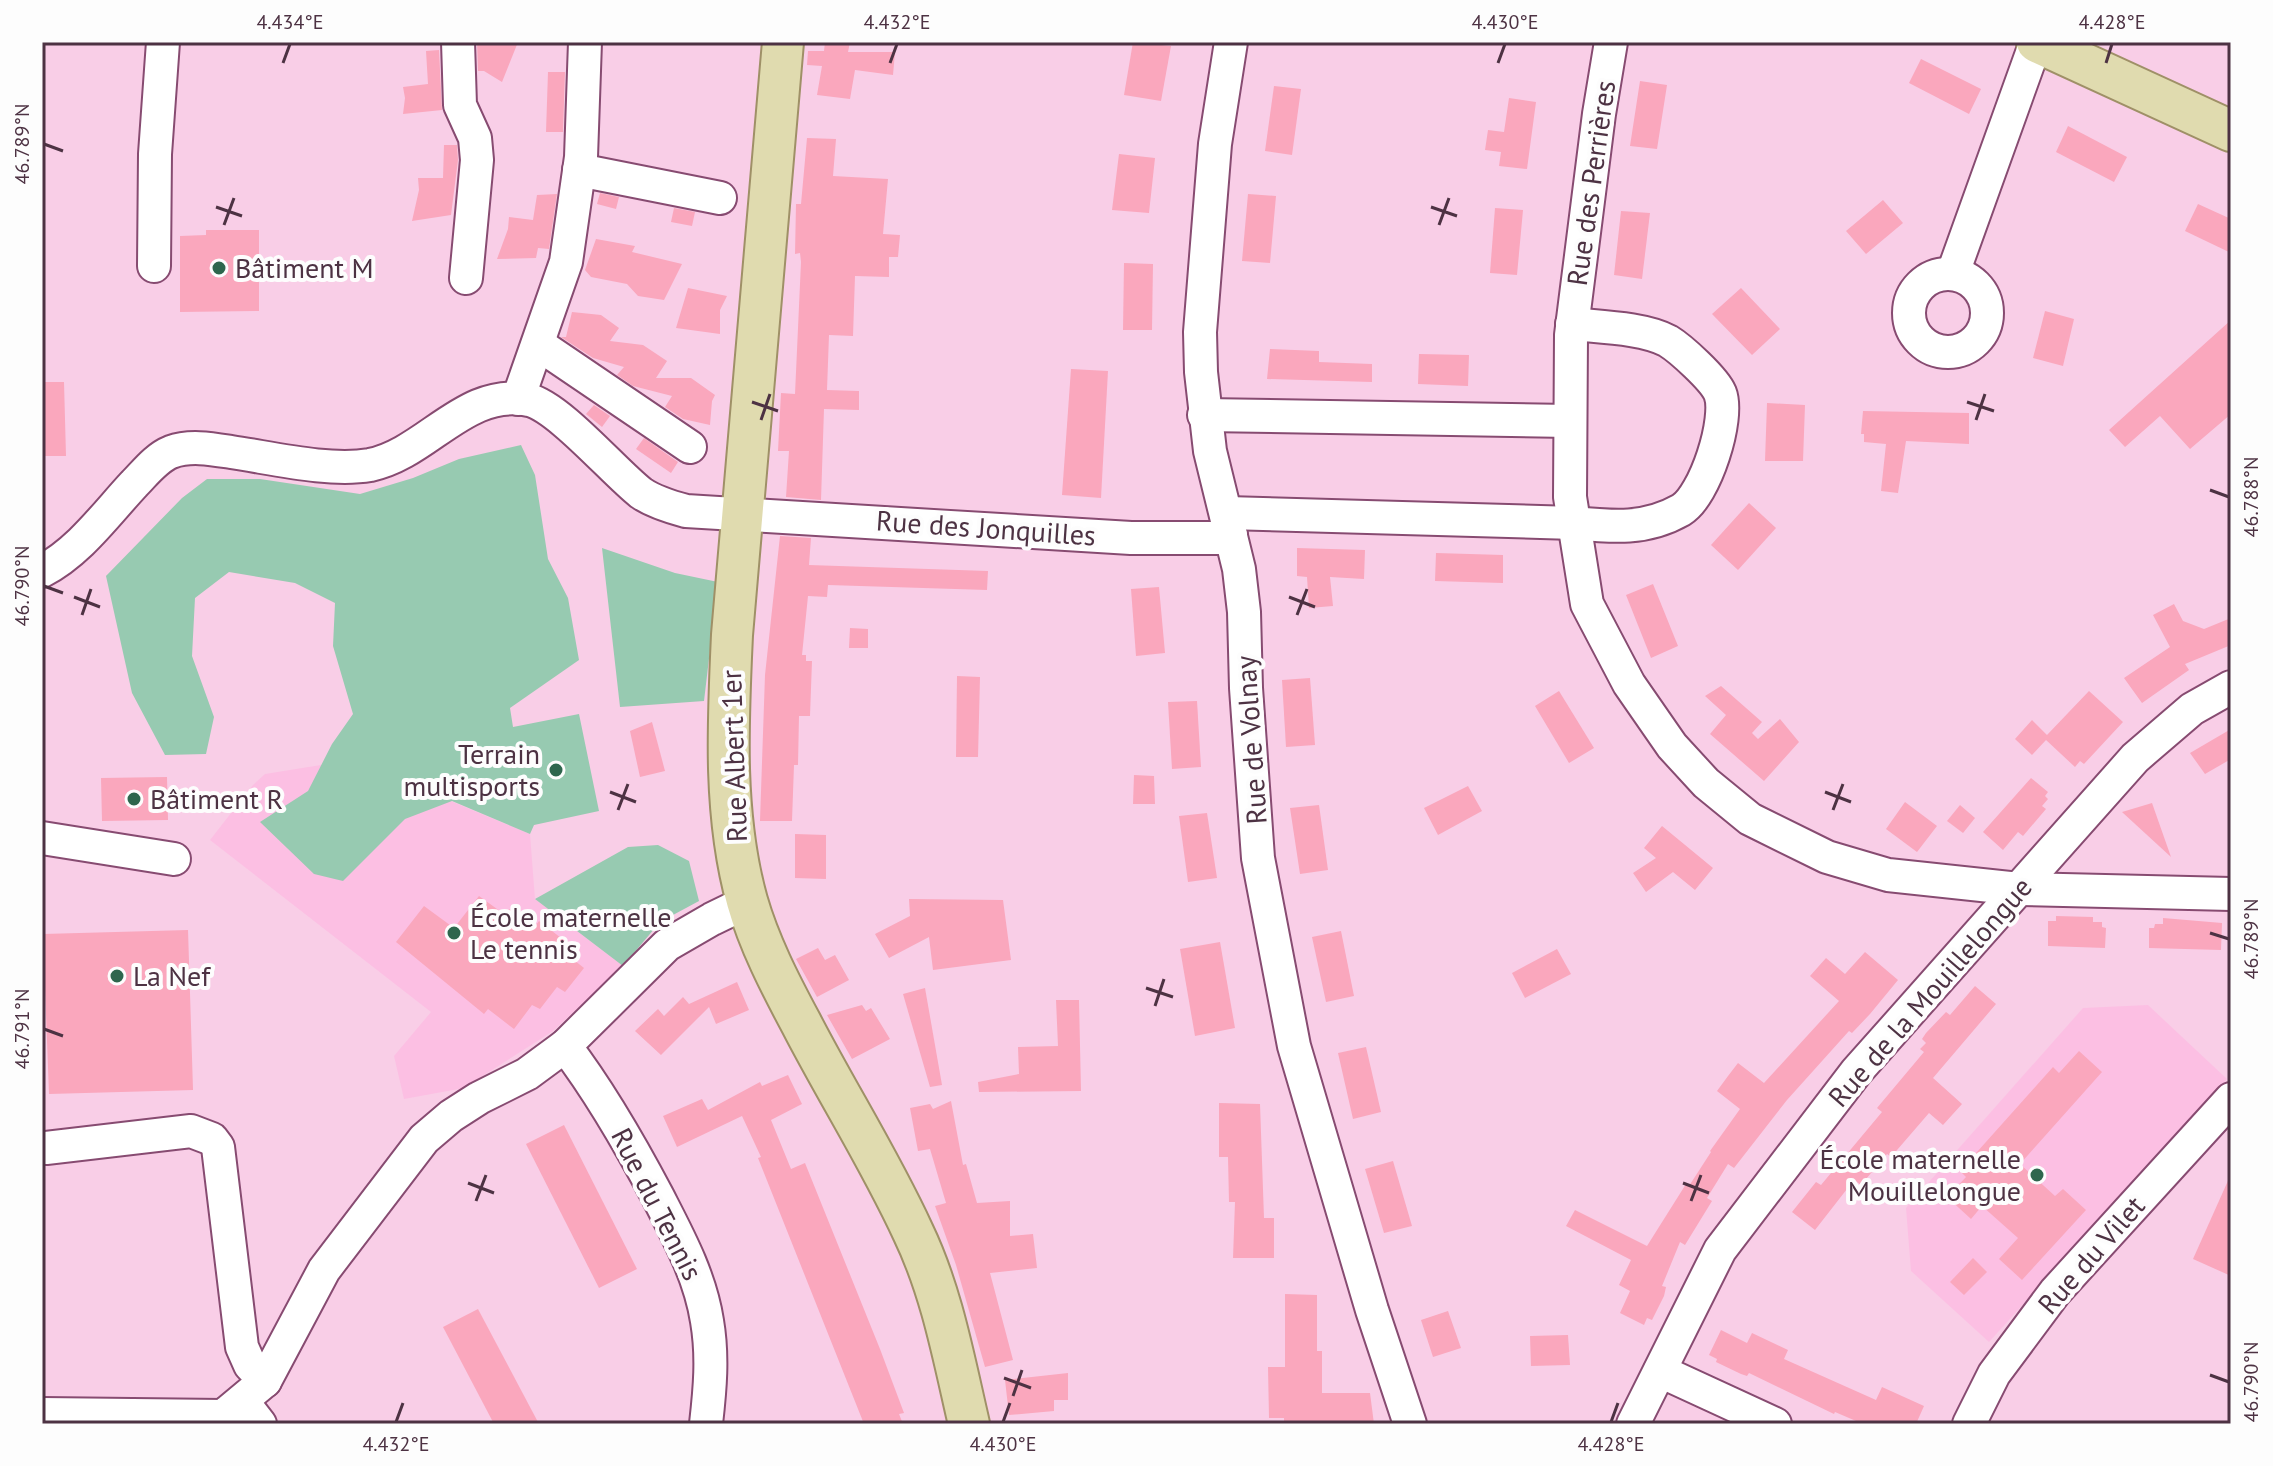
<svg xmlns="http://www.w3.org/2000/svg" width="2273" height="1466" viewBox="0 0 2273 1466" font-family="'PT Sans',sans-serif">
<rect width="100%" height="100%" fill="#f9cee7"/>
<g fill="#fcbfe3">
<polygon points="352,760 530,834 535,899 623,966 553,1031 464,1088 404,1099 394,1056 431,1012 210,840 253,785 265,774"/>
<polygon points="2148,1005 2227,1079 1989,1342 1911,1271 1906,1208 2083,1008"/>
</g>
<g fill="#97cab1">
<polygon points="521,445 535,475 548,559 568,598 579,660 510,708 513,727 579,714 599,811 534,825 530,834 452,801 405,819 343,881 314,874 260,822 308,791 332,744 353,714 333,646 335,603 295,583 229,572 195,598 192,656 214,717 206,754 165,755 132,693 106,576 182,498 207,479 260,479 360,494 413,478 459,459"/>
<polygon points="602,548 675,573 718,582 704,701 620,707"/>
<polygon points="658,845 689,861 699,901 660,922 623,966 535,899 628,847"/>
</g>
<g fill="#faa7bd">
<polygon points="477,42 518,42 502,82 484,71 478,71"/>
<polygon points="825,42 850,42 848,52 895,52 893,75 855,70 850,99 817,95 822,66 807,65 808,51 824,51"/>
<polygon points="1133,42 1171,46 1161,101 1124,95"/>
<polygon points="439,50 442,110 403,114 405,98 403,87 428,84 426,51"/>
<polygon points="1921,59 1981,89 1969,114 1909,83"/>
<polygon points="548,72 565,72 563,132 546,132"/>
<polygon points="1640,81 1667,85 1657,149 1630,146"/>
<polygon points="1274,86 1301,89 1292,155 1265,151"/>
<polygon points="1509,98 1536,102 1527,169 1499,166 1501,152 1485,150 1488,130 1504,132"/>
<polygon points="2068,126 2127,157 2114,182 2056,152"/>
<polygon points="807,138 836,139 833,176 888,179 883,234 900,235 898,257 889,257 889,277 855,276 853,336 829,335 827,390 859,391 859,410 824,409 821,500 786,497 789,451 778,451 781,393 795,394 801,262 800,253 795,254 796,204 801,204"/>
<polygon points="444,145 457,145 458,160 451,215 412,221 419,190 418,178 443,178"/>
<polygon points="1119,154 1155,158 1149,213 1112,210"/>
<polygon points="600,193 619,197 616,209 597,204"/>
<polygon points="557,194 549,249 538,248 536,258 497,259 508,229 509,217 533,220 537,195"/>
<polygon points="1248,194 1276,196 1270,263 1242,261"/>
<polygon points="1883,200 1903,223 1866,254 1846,231"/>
<polygon points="2198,204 2231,219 2231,253 2185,231"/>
<polygon points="674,208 695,212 692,226 671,222"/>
<polygon points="1495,208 1523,210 1517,275 1490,273"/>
<polygon points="1621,211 1650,213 1642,279 1614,275"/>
<polygon points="206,230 259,230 259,311 180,312 180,236 206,235"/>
<polygon points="596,239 635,246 632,252 682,264 664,300 638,296 627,284 591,277 585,270"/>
<polygon points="1124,263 1153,264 1152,330 1123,330"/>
<polygon points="688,288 727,296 720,310 720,334 676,328"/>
<polygon points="1741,288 1780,329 1752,355 1712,314"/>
<polygon points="2045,311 2074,319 2063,366 2033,358"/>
<polygon points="572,312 601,315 619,328 610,341 643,345 667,361 656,378 691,378 715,395 712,401 710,425 683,419 665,407 672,396 633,386 617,375 624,367 593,358 561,337 566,337"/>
<polygon points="2231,320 2231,414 2190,449 2160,416 2125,447 2109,430"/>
<polygon points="1270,349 1319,351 1319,362 1372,364 1372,382 1267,379"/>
<polygon points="1419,354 1469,355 1468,386 1418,384"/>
<polygon points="1071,369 1108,371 1101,498 1062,495"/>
<polygon points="42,382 64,382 66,456 42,456"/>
<polygon points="1767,403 1805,405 1803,461 1765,461"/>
<polygon points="594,405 610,416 602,427 586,414"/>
<polygon points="1863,411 1969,413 1969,444 1906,441 1898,493 1881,491 1886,444 1864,442 1864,434 1861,434"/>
<polygon points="644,438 678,462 671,473 636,449"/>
<polygon points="1749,503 1776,528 1738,570 1711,545"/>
<polygon points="780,536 811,538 809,565 988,571 987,590 828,585 827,597 808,596 802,655 806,655 806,661 812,661 810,716 799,716 798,765 794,765 792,821 760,821 765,675"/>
<polygon points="1297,548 1365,550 1364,579 1330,577 1333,606 1309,608 1307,577 1297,576"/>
<polygon points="1436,553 1503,555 1503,583 1435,581"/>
<polygon points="1653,584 1678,646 1651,658 1626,595"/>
<polygon points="1159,587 1165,653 1136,656 1131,589"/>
<polygon points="2174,604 2183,621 2204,629 2231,618 2231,645 2185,664 2189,670 2142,703 2124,678 2170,647 2153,615"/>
<polygon points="850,628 868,629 868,648 849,648"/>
<polygon points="957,676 980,677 978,757 956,757"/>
<polygon points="1310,678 1315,745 1286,747 1282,680"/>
<polygon points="1721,686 1762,722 1752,733 1758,739 1780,719 1799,742 1764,781 1710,734 1726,715 1705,696"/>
<polygon points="1559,691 1594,748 1569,763 1535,706"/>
<polygon points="2089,691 2123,722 2084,764 2080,761 2075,767 2046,740 2032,755 2015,739 2032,720 2047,735"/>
<polygon points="1197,701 1201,767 1172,769 1168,702"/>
<polygon points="652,722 665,771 640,777 630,731"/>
<polygon points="2231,729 2231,759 2205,774 2190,753"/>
<polygon points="1134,775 1154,776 1155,804 1133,804"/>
<polygon points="167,777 168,820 102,821 101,778"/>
<polygon points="2031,778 2048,792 2045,796 2048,799 2042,806 2046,809 2023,836 2018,832 2003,850 1983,832"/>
<polygon points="1468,786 1482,811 1438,835 1424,808"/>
<polygon points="1905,802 1937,826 1917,852 1886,829"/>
<polygon points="2152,803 2171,857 2122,812"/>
<polygon points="1319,805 1328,870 1300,874 1290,808"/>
<polygon points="1960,805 1975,818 1963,833 1947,821"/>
<polygon points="1207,813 1217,878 1188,882 1179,816"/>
<polygon points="1662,826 1713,868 1695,890 1673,872 1646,892 1633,873 1656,858 1644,848"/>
<polygon points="795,834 826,835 826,879 795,878"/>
<polygon points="479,896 504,914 509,909 534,928 539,921 565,941 559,948 584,968 565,992 557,987 540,1009 532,1005 514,1029 488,1009 484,1014 396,942 424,906 454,928"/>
<polygon points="909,899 1003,900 1011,960 933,970 929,937 889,958 875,934 910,916"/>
<polygon points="2056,916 2093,917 2093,922 2102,922 2102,927 2106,928 2105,948 2048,946 2048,921 2056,921"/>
<polygon points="2163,918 2222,923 2221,950 2149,948 2149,928 2154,928 2155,924 2163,924"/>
<polygon points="188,930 193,1090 49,1094 43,934"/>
<polygon points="1341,931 1354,996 1326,1002 1312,937"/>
<polygon points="1220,942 1235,1028 1195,1036 1180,949"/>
<polygon points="818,948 825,960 835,955 849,980 817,997 796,959"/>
<polygon points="1557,949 1571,974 1525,998 1512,973"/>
<polygon points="1865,952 1898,980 1870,1014 1852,1033 1849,1031 1787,1100 1734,1168 1728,1164 1707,1198 1712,1201 1685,1245 1680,1242 1662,1286 1666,1287 1664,1296 1652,1320 1647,1318 1644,1325 1620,1313 1630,1291 1619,1285 1631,1260 1566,1226 1575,1210 1647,1246 1686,1184 1689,1186 1711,1152 1710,1151 1740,1109 1717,1091 1728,1076 1738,1063 1764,1083 1839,1001 1810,976 1826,958 1845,974"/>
<polygon points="737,982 749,1010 716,1024 709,1007 661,1055 635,1031 658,1009 664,1016 683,997 689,1004"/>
<polygon points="1975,986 1996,1004 1933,1078 1962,1104 1943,1125 1929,1113 1891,1157 1887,1154 1861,1185 1854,1180 1815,1230 1792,1212 1816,1182 1821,1185 1882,1112 1877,1108 1924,1052 1920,1049 1926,1043 1922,1039 1926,1033 1946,1012 1950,1015"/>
<polygon points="925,988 942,1085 930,1087 903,994"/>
<polygon points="1056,1000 1079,1000 1081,1091 979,1092 978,1082 1019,1074 1018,1047 1058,1046"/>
<polygon points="862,1005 866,1011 871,1008 890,1039 852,1059 827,1015"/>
<polygon points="1366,1047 1381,1112 1353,1119 1338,1053"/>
<polygon points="2079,1051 2102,1072 2020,1164 2055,1196 2063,1189 2086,1210 2022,1280 1999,1259 2018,1238 1982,1206 1971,1219 1947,1197 1966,1177 1960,1171 2053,1067 2059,1073"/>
<polygon points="788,1075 802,1104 771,1120 791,1169 805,1163 880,1349 904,1413 899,1414 903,1424 864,1424 758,1158 761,1157 742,1116 677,1147 663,1116 702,1099 708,1110 760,1082 762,1086"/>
<polygon points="951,1101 963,1165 966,1164 977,1203 1010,1201 1010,1236 1033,1234 1037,1268 990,1273 1013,1360 985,1367 956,1265 935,1206 946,1203 930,1149 918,1151 910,1108 930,1104 933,1109"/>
<polygon points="1219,1103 1260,1104 1264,1218 1274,1218 1274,1258 1233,1258 1235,1202 1229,1202 1228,1157 1219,1157"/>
<polygon points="564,1125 637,1269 599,1288 526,1144"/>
<polygon points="1393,1161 1412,1226 1384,1233 1365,1169"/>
<polygon points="2231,1174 2231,1276 2193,1259"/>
<polygon points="1973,1258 1987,1272 1964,1295 1950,1282"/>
<polygon points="1285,1294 1317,1295 1317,1351 1322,1351 1322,1393 1370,1393 1374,1424 1284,1424 1284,1418 1269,1418 1268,1367 1285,1367"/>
<polygon points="478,1309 539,1424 494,1424 443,1327"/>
<polygon points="1448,1311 1461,1348 1433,1357 1421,1320"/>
<polygon points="1721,1330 1747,1343 1752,1333 1788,1350 1784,1359 1876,1400 1882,1387 1924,1406 1916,1424 1863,1424 1835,1412 1834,1414 1749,1373 1747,1376 1741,1374 1716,1362 1717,1359 1709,1355"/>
<polygon points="1568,1335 1570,1365 1531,1366 1530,1336"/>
<polygon points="1068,1373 1068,1400 1054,1400 1054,1411 1009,1415 1005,1380"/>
</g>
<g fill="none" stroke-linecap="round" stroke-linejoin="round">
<g stroke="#874b71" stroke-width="36">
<g id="minor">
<polyline points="458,42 460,105 475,138 477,160 466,278"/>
<polyline points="1231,42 1215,144 1200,332 1201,372 1210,451 1239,569 1244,612 1246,688 1258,858 1294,1046 1372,1310 1410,1424"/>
<polyline points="1611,42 1599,114 1571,335 1570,497 1587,604 1629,684 1672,746 1706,783 1750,819 1827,857 1888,875 2019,889 2231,894"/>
<polyline points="579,170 720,198"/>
<polyline points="154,266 155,154 163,42"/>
<polyline points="1953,273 2036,42"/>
<circle cx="1948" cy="313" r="39"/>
<polyline points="538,344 690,447"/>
<polyline points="518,399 566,262 581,157 585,42"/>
<polyline points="1204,415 1570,421"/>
<path d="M1227,513l347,10c39,4 72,7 107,-13 24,-14 49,-92 39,-117 -6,-14 -39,-44 -52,-52 -24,-13 -68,-14 -96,-17"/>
<path d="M42,571c37,-19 64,-57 92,-87 11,-11 22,-26 37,-32 19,-7 41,-3 60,0 41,6 98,20 139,13 58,-12 95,-78 159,-65 30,7 85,72 112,93 13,9 30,14 45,18l445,27h88l12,-3"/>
<polyline points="42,838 174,859"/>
<path d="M565,1046c36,47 65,98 93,151 20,39 42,79 49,124 6,35 3,68 -1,103"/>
<polyline points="46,1148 191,1131 212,1139 218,1147 242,1347 250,1365 265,1381"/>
<polyline points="1660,1371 1775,1424"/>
<polyline points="243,1402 260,1424"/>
<polyline points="42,1414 223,1416 265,1381 324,1270 424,1139 451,1116 479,1098 527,1074 565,1046 667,945 712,919 747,902"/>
<polyline points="1633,1424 1720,1250 1856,1072 2135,758 2192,709 2231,687"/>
<polyline points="1969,1424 1994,1374 2055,1292 2231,1099"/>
</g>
</g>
<g stroke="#9f9067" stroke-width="44">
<g id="major">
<path d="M783,42l-51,593c-4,87 -9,180 15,266 12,42 33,83 54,122 36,70 79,137 112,209 29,60 41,128 56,192"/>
<polyline points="2037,42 2231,131"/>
</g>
</g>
<use href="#minor" stroke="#fff" stroke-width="32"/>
<use href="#major" stroke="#e0dbaf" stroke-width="40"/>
</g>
<path fill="none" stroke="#4d3243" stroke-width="3" d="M283,63l7,-19M890,63l7,-19M1498,63l7,-19M2106,63l6,-19M44,144l19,7M216,207l26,9M1431,207l26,9M224,225l10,-27M1439,225l10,-27M752,402l26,9M1967,402l27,9M761,420l9,-26M1976,420l9,-26M2210,490l19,7M44,586l19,7M74,597l26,10M1289,597l26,10M82,615l9,-26M1297,615l10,-26M610,792l26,10M1825,792l26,10M618,810l10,-26M1833,810l10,-26M2210,933l19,6M1146,988l27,9M1155,1006l9,-27M44,1029l19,7M468,1183l26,10M1683,1183l26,10M476,1201l10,-26M1691,1201l10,-26M2210,1375l19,7M1004,1378l27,10M1013,1396l9,-26M396,1422l7,-19M1003,1422l7,-19M1611,1422l7,-19"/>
<g fill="#2e664d" stroke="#fdfdfd" stroke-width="3">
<circle cx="219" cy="268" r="8"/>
<circle cx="556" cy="770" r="8"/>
<circle cx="134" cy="799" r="8"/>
<circle cx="454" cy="933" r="8"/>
<circle cx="117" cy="976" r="8"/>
<circle cx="2037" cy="1175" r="8"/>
</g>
<g text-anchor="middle" stroke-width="8" stroke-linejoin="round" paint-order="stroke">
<g font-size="28" fill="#4d3243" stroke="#fdfdfd">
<text transform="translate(1591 183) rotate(-82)" y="10">Rue des Perrières</text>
<text transform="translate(986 528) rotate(4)" y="10">Rue des Jonquilles</text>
<text transform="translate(1251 740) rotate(-94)" y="10">Rue de Volnay</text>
<text transform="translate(734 756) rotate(-92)" y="10">Rue Albert 1er</text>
<text transform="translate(1930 992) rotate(-49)" y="10">Rue de la Mouillelongue</text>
<text transform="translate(657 1204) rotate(63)" y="10">Rue du Tennis</text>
<text transform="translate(2091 1255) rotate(-49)" y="10">Rue du Vilet</text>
</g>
<g font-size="28" fill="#4d3243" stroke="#fdfdfd" text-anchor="start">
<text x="235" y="278">Bâtiment M</text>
<text x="540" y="764" text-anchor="end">Terrain<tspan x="540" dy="32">multisports</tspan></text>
<text x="150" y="809">Bâtiment R</text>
<text x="470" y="927">École maternelle<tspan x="470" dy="32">Le tennis</tspan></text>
<text x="133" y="986">La Nef</text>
<text x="2021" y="1169" text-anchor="end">École maternelle<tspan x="2021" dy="32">Mouillelongue</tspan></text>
</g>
</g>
<rect width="2273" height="1466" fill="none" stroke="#fdfdfd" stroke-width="88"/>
<rect x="44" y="44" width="2185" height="1378" fill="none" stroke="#4d3243" stroke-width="3"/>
<g font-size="20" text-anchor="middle" fill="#4d3243">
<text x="290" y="29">4.434°E</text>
<text x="897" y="29">4.432°E</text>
<text x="1505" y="29">4.430°E</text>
<text x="2112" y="29">4.428°E</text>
<text transform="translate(22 144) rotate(-90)" y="7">46.789°N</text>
<text transform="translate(2251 497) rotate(-90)" y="7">46.788°N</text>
<text transform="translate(22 586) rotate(-90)" y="7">46.790°N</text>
<text transform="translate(2251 939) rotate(-90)" y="7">46.789°N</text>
<text transform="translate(22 1029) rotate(-90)" y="7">46.791°N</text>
<text transform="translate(2251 1382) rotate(-90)" y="7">46.790°N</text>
<text x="396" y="1451">4.432°E</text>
<text x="1003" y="1451">4.430°E</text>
<text x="1611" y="1451">4.428°E</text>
</g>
</svg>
